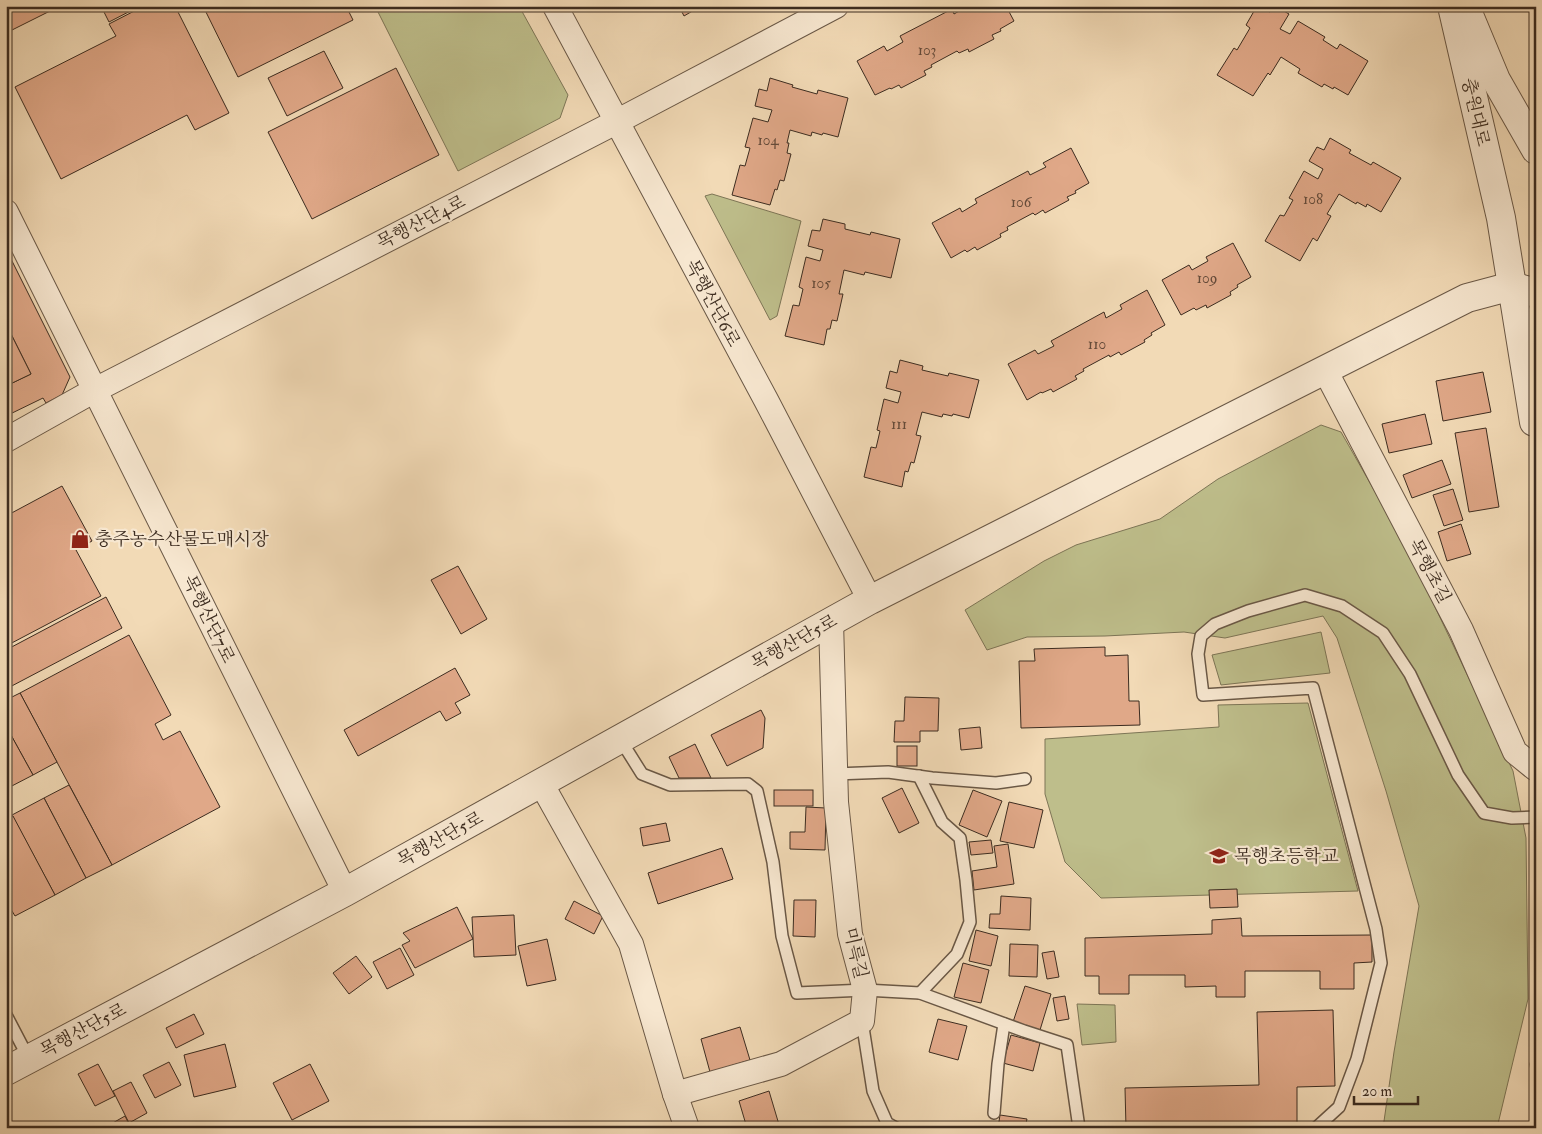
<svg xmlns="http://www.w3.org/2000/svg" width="1542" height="1134" viewBox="0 0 1542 1134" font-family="'IM FELL Double Pica','Noto Serif KR',serif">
<rect width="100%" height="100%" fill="#f2dab6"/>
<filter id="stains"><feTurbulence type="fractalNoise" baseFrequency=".004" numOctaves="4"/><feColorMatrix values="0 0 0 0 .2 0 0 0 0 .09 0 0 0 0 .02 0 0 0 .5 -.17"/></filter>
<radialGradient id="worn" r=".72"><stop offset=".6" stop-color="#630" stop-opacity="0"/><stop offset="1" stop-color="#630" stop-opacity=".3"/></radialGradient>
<g fill="#bebe8b" stroke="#7d7556">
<polygon points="375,6 519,6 568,95 560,118 458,171"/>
<polygon points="712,194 801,221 777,316 770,320 705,196"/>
<polygon points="1321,425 1341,432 1406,546 1513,771 1526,838 1528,999 1497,1128 1383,1128 1394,1052 1419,906 1386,791 1337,638 1323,616 1225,638 1184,632 1105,636 1027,637 987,650 965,610 1044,561 1076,545 1160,519 1218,479"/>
<polygon points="1321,632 1330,673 1221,685 1212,655"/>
<polygon points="1308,703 1358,891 1101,898 1065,862 1045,794 1045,739 1219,727 1218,705"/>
<polygon points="1077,1004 1115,1005 1116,1042 1082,1045"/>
</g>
<g fill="#e0a888" stroke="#3c2c20">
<polygon points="6,6 60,6 6,33"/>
<polygon points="101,6 140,6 109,22"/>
<polygon points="144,6 175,6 229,113 195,130 187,115 61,179 15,87 116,36 109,24"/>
<polygon points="203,6 346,6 353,20 238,77"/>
<polygon points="679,6 701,6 684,16"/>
<polygon points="968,6 1006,6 1014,21 1000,29 1001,31 992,35 994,39 969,52 968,49 959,53 957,51 931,65 932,67 924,71 926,75 901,88 899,85 891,89 890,88 875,95 857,61 884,46 887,51 903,42 900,36 952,9 954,14"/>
<polygon points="1257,6 1270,12 1274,6 1275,6 1289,14 1280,29 1290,34 1298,21 1325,37 1323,40 1337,49 1340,44 1368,61 1348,95 1334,87 1333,89 1324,84 1322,87 1298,73 1300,69 1281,57 1270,75 1268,73 1253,96 1217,75 1234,48 1237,50 1250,28 1246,25"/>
<polygon points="324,51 343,88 287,116 268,78"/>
<polygon points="396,68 439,155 312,219 268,132"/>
<polygon points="770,78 793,85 792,87 817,94 818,90 848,98 838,137 823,133 822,135 812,132 811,136 790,130 787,143 789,143 787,153 791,154 784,181 780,180 777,190 775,189 770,205 732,195 740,165 745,166 750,148 745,147 753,118 768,122 772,110 755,106 759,89 767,91"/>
<polygon points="1330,138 1351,150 1349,153 1371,165 1373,162 1401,178 1381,212 1367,204 1366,207 1357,202 1356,204 1339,194 1327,214 1331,216 1317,241 1313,238 1300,261 1265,241 1280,215 1284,216 1293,200 1289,198 1304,171 1318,179 1323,169 1309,161 1317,147 1324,150"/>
<polygon points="1071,148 1089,183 1075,191 1076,193 1067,197 1069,200 1045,213 1043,210 1035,215 1033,213 1007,227 1008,230 1000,234 1001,237 977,250 975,247 967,252 965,250 951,258 932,223 960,208 962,212 977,203 975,199 1028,171 1030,175 1046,167 1043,163"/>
<polygon points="823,219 845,224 845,229 870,235 871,232 900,239 891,278 865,272 864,275 844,270 839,294 843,294 837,321 832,320 830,329 827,329 824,345 785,336 793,305 799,306 803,289 799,287 806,257 820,261 823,250 808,246 812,230 820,231"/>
<polygon points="1233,243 1251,277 1237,285 1238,287 1230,292 1231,295 1207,308 1206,305 1196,310 1194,308 1181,315 1162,280 1189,265 1192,270 1208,261 1206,257"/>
<polygon points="6,249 70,377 62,395 46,403 43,398 6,416 6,386 31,374 6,324"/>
<polygon points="1147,290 1165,325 1151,333 1152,335 1144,340 1145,342 1121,355 1119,352 1110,357 1109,355 1083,369 1084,371 1075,376 1077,379 1053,392 1051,389 1042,393 1041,392 1027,400 1008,364 1035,350 1038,354 1054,346 1051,341 1104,312 1106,318 1122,309 1120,305"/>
<polygon points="6,324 31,374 6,386"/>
<polygon points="900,360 923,366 922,370 948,376 949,373 979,380 969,418 953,414 952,416 943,414 942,417 922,412 916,435 921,436 914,463 911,462 908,472 905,471 902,487 864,477 871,447 876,448 880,431 877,430 884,399 898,403 901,392 886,388 890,371 897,373"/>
<polygon points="1483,372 1491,412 1443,421 1436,381"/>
<polygon points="1425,414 1432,444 1389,453 1382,424"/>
<polygon points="1486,428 1499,507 1469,512 1455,433"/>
<polygon points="1442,460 1451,484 1412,498 1403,475"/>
<polygon points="62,486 92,541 76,550 101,596 6,646 6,516"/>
<polygon points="1453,489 1463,520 1444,526 1433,495"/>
<polygon points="1461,524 1471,554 1447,561 1438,532"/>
<polygon points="458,566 487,619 461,634 431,580"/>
<polygon points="106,597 122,628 6,689 6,650"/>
<polygon points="129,635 171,715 155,724 163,740 180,731 220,807 112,865 20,693"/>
<polygon points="1105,647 1105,656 1128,655 1129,701 1139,701 1140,725 1021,728 1019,661 1035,661 1034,649"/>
<polygon points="455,668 470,695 455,703 461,713 446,721 440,711 358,756 344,730"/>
<polygon points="20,693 57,762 33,775 6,726 6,700"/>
<polygon points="905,697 939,698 938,731 920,731 920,742 894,742 895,721 904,721"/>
<polygon points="761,710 765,718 763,748 727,766 711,735"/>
<polygon points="6,726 33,775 6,789"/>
<polygon points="980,727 982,748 961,750 959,729"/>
<polygon points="695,744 711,778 679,778 669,757"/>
<rect x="897" y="746" width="20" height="20"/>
<polygon points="69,785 112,865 86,878 44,798"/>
<polygon points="902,788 919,823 899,833 882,798"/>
<rect x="774" y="790" width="39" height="16"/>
<polygon points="973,790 1002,801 987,837 959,825"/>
<polygon points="44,798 86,878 55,895 12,815"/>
<polygon points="1009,802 1043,810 1034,848 1000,841"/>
<polygon points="806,807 826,808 825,850 790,849 790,832 805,832"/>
<polygon points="13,816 55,895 15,916 6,901 6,819"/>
<polygon points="666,823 670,841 643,846 640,828"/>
<polygon points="991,840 993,853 971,855 969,842"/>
<polygon points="1008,844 1014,884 974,890 972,871 997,867 994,846"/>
<polygon points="722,848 733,879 658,904 648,873"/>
<polygon points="1237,889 1238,907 1210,908 1209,890"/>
<polygon points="1001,896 1031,898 1030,930 989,928 990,914 1000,914"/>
<polygon points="794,900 816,900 815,937 793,936"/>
<polygon points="574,901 603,916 594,934 565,919"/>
<polygon points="457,907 473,939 415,968 402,945 410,941 403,933"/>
<polygon points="514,915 516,955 474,957 472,917"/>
<polygon points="1241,918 1242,936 1372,935 1372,962 1354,963 1354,989 1320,989 1320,971 1245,971 1245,997 1216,997 1216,986 1185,987 1185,975 1129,975 1129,994 1099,994 1099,976 1085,976 1085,938 1212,934 1212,920"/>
<polygon points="976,930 998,936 991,966 969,961"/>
<polygon points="547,939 556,980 527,986 518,946"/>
<polygon points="1010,944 1038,945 1037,977 1009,976"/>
<polygon points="400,948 414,975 387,989 373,962"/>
<polygon points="1054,951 1059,977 1047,979 1042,953"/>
<polygon points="356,956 372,977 349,994 333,973"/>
<polygon points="963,963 989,970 981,1003 954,997"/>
<polygon points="1025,986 1051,994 1040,1030 1013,1022"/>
<polygon points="1065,996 1069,1019 1057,1021 1053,998"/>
<polygon points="1333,1010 1335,1086 1297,1087 1297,1124 1126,1128 1125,1088 1259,1085 1257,1012"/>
<polygon points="194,1014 204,1034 176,1048 166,1028"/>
<polygon points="938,1019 967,1026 958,1060 929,1052"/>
<polygon points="740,1027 750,1060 710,1072 701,1039"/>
<polygon points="1011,1035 1040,1043 1033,1071 1003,1063"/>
<polygon points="1536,1038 1536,1081 1532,1081 1530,1064"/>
<polygon points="225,1044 236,1087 194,1097 184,1055"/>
<polygon points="169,1062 181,1085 155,1098 143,1075"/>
<polygon points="98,1064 115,1096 95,1106 78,1074"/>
<polygon points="310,1064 329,1101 292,1120 273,1083"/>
<polygon points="131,1082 147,1113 129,1123 113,1091"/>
<polygon points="769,1091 780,1128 747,1128 739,1101"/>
<polygon points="1000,1115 1027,1119 1025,1128 998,1128"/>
<polygon points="125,1116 131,1128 104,1128"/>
</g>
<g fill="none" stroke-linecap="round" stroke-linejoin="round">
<g stroke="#6a5846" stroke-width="14">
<g id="service">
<polyline points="620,739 642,774 670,785 748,784 757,791 773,862 782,936 797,993 865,990 920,993 1024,1031 1067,1045 1079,1128"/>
<polyline points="835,774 888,772 932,778 996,783 1025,779"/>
<polyline points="919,776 942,822 960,838 966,880 970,922 957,954 920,993"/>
<polyline points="6,1015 29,1059"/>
<polyline points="862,1021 873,1091 887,1123 896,1128"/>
<polyline points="994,1113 998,1064 1004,1024"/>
<polyline points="1316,1128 1339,1107 1357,1059 1381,963 1376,929 1313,688 1203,695 1198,654 1201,636 1215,624 1248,611 1305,595 1342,606 1383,633 1410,674 1458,775 1484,813 1512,818 1536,817"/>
</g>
</g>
<g stroke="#6a5846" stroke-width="26">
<g id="minor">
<polyline points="555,6 766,400 870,600"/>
<polyline points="6,212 345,892"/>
<polyline points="1325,370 1461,630 1515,752 1536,769"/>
<polyline points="6,440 95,390 616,122 836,6"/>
<polyline points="541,783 631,944 675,1094 687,1128"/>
<polyline points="675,1094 781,1064 862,1021 865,990 850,934 836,802 831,621"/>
</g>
</g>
<g stroke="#6a5846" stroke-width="30">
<g id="tertiary">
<polyline points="1452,6 1501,218 1534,422"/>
<polyline points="1466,8 1496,80 1536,150"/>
<polyline points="6,1071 345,892 870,600 1467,298 1512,286 1536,293"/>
</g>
</g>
<use href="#service" stroke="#f7e7d0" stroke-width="11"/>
<use href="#minor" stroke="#f7e7d0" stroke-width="24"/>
<use href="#tertiary" stroke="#f7e7d0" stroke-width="28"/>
</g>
<defs>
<g id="shop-bare" transform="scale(1.5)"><path d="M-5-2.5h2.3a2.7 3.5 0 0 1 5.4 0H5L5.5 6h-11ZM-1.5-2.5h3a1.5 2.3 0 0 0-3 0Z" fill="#8f2418" stroke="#f7e7d0" stroke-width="2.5" paint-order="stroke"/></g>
<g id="school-bare" transform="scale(1.5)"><path d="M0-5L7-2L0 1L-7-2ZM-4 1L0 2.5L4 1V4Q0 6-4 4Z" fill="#8f2418" stroke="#f7e7d0" stroke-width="2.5" paint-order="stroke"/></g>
</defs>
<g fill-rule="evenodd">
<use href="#shop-bare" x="80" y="539"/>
<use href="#school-bare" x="1219" y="856"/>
</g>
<g text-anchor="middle" stroke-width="4.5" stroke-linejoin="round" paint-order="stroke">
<g font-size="15" fill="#654b3a">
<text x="927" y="55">103</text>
<text x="768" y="145">104</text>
<text x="1313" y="204">108</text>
<text x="1021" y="207">106</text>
<text x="1207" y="283">109</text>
<text x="821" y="288">105</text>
<text x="1097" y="349">110</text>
<text x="899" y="429">111</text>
</g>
<g font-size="18" fill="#3c2c20" stroke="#f7e7d0">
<text transform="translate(1476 112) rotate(77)" y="6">충원대로</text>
<text transform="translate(421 222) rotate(-27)" y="6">목행산단4로</text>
<text transform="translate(713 303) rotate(62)" y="6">목행산단6로</text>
<text transform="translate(1430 571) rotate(62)" y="6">목행초길</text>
<text transform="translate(209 619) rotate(64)" y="6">목행산단7로</text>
<text transform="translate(794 642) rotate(-29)" y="6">목행산단5로</text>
<text transform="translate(440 839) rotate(-29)" y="6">목행산단5로</text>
<text transform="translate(856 953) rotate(77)" y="6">미륵길</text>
<text transform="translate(83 1030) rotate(-28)" y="6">목행산단5로</text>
</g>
<g font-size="18" fill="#3c2c20" stroke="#f7e7d0" text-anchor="start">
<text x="95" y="545">충주농수산물도매시장</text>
<text x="1234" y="862">목행초등학교</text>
</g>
</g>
<rect width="1542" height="1134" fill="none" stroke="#f2dab6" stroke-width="25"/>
<rect x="8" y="8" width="1527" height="1119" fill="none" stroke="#3c2c20" stroke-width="2.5"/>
<rect x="12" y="12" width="1517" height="1109" fill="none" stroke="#3c2c20"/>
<path d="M1354 1096v8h64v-8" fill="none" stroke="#3c2c20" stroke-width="2.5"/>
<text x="1362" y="1096" font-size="15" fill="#3c2c20" stroke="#f7e7d0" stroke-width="4" paint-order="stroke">20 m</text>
<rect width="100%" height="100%" filter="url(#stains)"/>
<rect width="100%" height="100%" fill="url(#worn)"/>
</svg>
